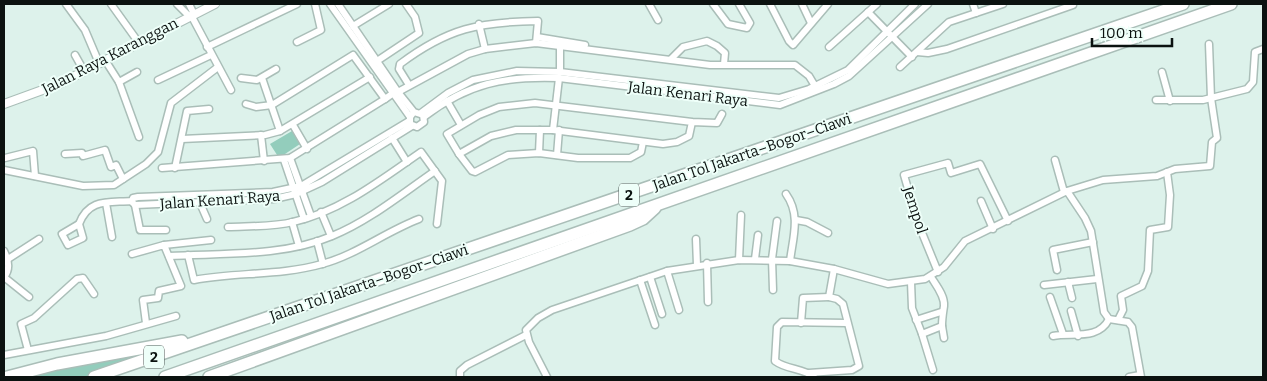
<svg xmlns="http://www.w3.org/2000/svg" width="1267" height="381" viewBox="0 0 1267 381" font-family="Bitter,serif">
<rect width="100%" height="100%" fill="#ddf2eb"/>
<g fill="#93cdbc">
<polygon points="292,131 300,144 279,158 270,144"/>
<polygon points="214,336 94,377 7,377"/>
</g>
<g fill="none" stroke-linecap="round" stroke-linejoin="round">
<g stroke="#aabeb8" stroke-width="9">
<g id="minor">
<polyline points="66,4 85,30 99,63"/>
<polyline points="111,4 139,43"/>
<polyline points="177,4 189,16"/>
<polyline points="189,4 194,14"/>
<polyline points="330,4 410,117"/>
<polyline points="338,4 398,92 414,112 423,115 424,122 417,127 410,124 410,117 414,112"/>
<polyline points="649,4 658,20"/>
<polyline points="713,4 728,24 747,28 750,23 739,4"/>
<polyline points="770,4 789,41 793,45 828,4"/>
<polyline points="802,4 811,23"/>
<polyline points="973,4 976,13"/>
<polyline points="868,12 912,57"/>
<polyline points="191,15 231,90"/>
<polyline points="479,24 485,49"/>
<polyline points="353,26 389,4"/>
<polyline points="537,37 585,45"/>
<polyline points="297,42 321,30 315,4"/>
<polyline points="207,47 297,4"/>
<polyline points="829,47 877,4"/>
<polyline points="917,52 928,53 947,49 1073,5"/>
<polyline points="75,55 84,71"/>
<polyline points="671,59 683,47 707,41 717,46 725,53 724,64"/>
<polyline points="105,60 119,82 139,137"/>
<polyline points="377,61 419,33 415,17 406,4"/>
<polyline points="900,67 949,22 1003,4"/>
<polyline points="560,72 560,44"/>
<polyline points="1162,72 1170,101"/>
<polyline points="241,78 257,80 276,69"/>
<polyline points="262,78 280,131"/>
<polyline points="158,80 211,55"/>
<polyline points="119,82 137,72"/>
<path d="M409,85l-10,-16 1,-5c48,-36 79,-42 138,-43l-2,22"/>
<polyline points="398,92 468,54 485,49 536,43 710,65 795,65 809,76 815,86"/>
<polyline points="1156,100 1203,100 1247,89 1253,82 1255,52 1263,49"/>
<polyline points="447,101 461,125"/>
<polyline points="246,104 256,107 272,105 353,55 385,99 392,94"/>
<polyline points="421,113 448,93 473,80 517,71 560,72 779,98 809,89 848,70 915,4"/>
<path d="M424,117c44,-34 81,-41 135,-39l221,27 54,-21 15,-8 79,-72"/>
<polyline points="409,121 301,186 273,192 138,197 133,198 132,202 135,205 274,199 296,194 322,182 412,126"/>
<polyline points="692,122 689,136 677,142 663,144 553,130 516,130 491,136 459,154 447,134 479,115 499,107 535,103 692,122 717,123 722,114"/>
<polyline points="293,125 307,149"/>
<polyline points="553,130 559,78"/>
<polyline points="261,135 264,161"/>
<polyline points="392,138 407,162"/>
<polyline points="182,139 265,135 280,131 370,77"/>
<polyline points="539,153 540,130"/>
<polyline points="65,154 82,153 83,156 105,150 111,167 116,165 123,179"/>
<polyline points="459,154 472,171 475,172 508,155 539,153 578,158 630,158 641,152 643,142"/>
<polyline points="557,155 559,130"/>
<polyline points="5,158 33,151 35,176"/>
<polyline points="290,158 311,216"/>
<polyline points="284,160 304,219"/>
<polyline points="1055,160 1064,192"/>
<polyline points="162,168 290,158 385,99"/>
<polyline points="175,168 187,111 209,109"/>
<polyline points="4,170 83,186 114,185 146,164 158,152 171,103 218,67"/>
<polyline points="1067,191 1103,180 1157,176 1175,169 1210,166 1212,142 1217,138 1211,98 1209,44"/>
<path d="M786,194c15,21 7,43 4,67"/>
<polyline points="981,201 993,229"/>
<polyline points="106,203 112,237"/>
<polyline points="200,203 207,219"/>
<polyline points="135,205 140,230 166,230"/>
<polyline points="321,212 331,236"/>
<polyline points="796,220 807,222 828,233"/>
<polyline points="292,222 299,246"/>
<polygon points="79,224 83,238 68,245 62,234"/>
<path d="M79,224c10,-26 29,-21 53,-23"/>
<path d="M228,227c21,-1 45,0 65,-5 47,-10 89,-43 128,-70l21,29 -5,43"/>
<polyline points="696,239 697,265"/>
<polyline points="317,241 323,264"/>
<polyline points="164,245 211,240"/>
<path d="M4,251c4,8 7,18 0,26"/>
<polyline points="132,254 164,245 181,286 159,291 158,298 143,300 146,323"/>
<path d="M188,255l6,25c42,-8 86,-4 128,-16 34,-9 63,-32 97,-45"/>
<path d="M169,256c53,-3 113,1 163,-20 37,-15 71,-43 103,-65"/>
<polyline points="8,259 39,239"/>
<polyline points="755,259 758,235"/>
<polyline points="739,260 741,215"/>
<polyline points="707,263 708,302"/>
<polyline points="1057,270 1053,250 1093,242"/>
<polyline points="667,271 679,310"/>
<polyline points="938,272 918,223 904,175 948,163 951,173 980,164 1008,221"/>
<polyline points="4,277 29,297"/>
<polyline points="650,277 662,314"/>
<path d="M931,277c5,8 14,19 13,29 -1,7 -2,12 -2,20l-20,8 11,36"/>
<polyline points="640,280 655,325"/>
<polyline points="911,282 912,308 922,334"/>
<polyline points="1068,282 1072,298"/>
<polyline points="1044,285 1097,279"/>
<polyline points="773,290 772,259 777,221"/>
<polyline points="1050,297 1063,334"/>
<polyline points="1071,311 1078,336"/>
<polyline points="916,320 941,312"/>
<polyline points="1118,320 1123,310 1121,296 1142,286 1148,271 1150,230 1168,227 1170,195 1167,172"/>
<polyline points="801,323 803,298 829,297"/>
<polyline points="942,326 944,338"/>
<path d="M1053,336c19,-4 45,5 56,-17"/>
<polyline points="28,350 21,324 34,318 77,279 83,278 94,294"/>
<polyline points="4,355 106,336 176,316"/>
<polyline points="809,373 852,370 859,366 843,304 837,299 829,297 834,269"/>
<polyline points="460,377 460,371 467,365 526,335"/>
<polyline points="547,377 529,342 526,330 538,318 552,310 667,271 739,260 790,261 834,269 888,284 925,279 944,267 965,241 1067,191 1085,218 1091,231 1104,312 1109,319 1128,322 1132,327 1141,377"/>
<path d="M814,377c-11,-9 -27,-7 -39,-16l2,-34 5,-5 65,1"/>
<polyline points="1129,377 1140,375"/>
</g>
</g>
<g stroke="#aabeb8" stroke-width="10">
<polyline id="tertiary" points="4,104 59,84 215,4"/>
</g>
<g stroke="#aabeb8" stroke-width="14">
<g id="motorway">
<polyline points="7,377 57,364 182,341"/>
<polyline points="94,377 1183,4"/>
<polyline points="165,377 1231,4"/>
<polyline points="209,377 630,225 643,219 655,208"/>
</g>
</g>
<use href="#minor" stroke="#fff" stroke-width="6"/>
<use href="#tertiary" stroke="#fff" stroke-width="8"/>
<use href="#motorway" stroke="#fff" stroke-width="11"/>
</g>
<g text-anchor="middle" stroke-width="4" stroke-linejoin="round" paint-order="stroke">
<g fill="#eefff9" stroke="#4f5956" stroke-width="1">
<rect x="619" y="183.5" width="20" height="23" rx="4"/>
<rect x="144" y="345.5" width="20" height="23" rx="4"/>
</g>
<g font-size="14" font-weight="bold" fill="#0b1210">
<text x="629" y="200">2</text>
<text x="154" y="362">2</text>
</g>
<g font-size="15" fill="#0b1210" stroke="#eefff9">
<text transform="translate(110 56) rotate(-27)" y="5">Jalan Raya Karanggan</text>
<text transform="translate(688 94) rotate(7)" y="5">Jalan Kenari Raya</text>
<text transform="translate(752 152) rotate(-19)" y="5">Jalan Tol Jakarta–Bogor–Ciawi</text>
<text transform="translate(220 200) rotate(-4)" y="5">Jalan Kenari Raya</text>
<text transform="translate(915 210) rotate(72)" y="5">Jempol</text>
<text transform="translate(369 283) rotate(-19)" y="5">Jalan Tol Jakarta–Bogor–Ciawi</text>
</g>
</g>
<rect width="1267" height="381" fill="none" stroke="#0b1210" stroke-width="10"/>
<path d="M1092 38v8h80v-8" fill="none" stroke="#0b1210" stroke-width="2.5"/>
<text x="1100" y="38" font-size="15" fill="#0b1210" stroke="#eefff9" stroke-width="4" paint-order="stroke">100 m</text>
</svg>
